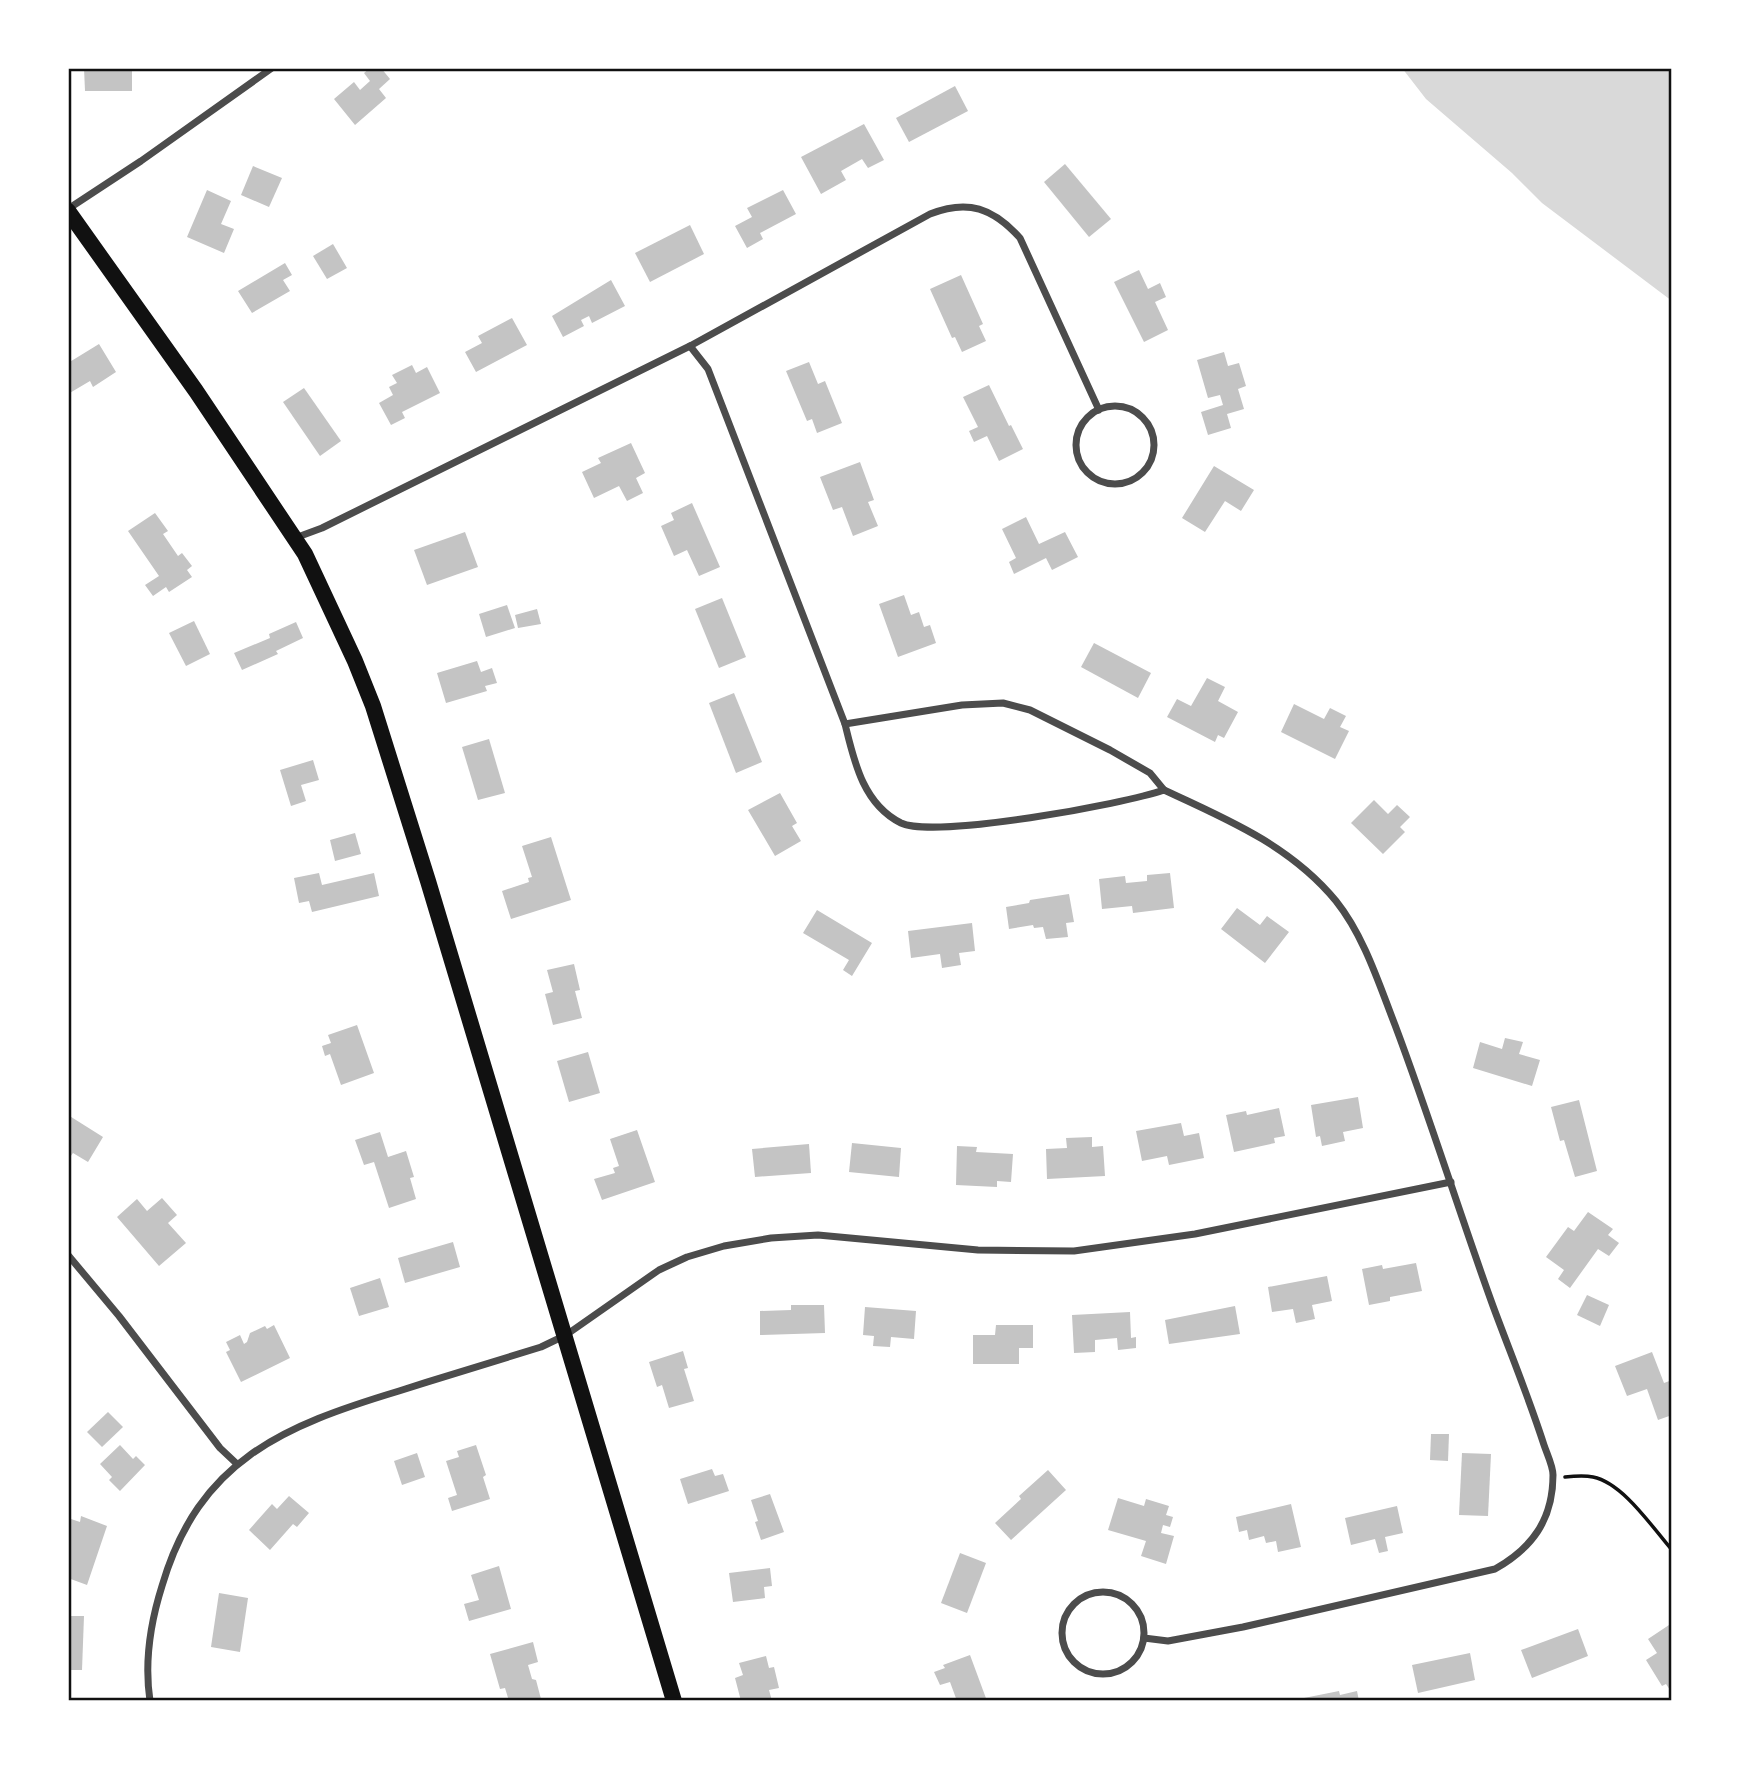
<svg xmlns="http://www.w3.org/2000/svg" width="1740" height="1769" viewBox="0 0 1740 1769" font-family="'PT Serif',serif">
<rect width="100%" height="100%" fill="#fff"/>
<polygon fill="#d9d9d9" points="1402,68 1672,68 1672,301 1542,203 1512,173 1426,99"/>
<g fill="#c4c4c4">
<polygon points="84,68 132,68 132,91 85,91"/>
<polygon points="370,68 381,68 390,79 379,89 386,98 355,125 334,99 354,82 360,90 370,81 364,73"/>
<polygon points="955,86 968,111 909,142 896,118"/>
<polygon points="864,124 884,160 868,168 862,159 841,171 846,180 821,194 801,157"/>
<polygon points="1065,164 1111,219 1089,237 1044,182"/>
<polygon points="253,166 282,178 269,207 241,195"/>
<polygon points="207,190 231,201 221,224 234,229 224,253 187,237"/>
<polygon points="783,190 796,214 760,233 763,239 747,248 735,226 752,217 747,208"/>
<polygon points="690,225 704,254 650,282 635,253"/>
<polygon points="333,244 347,268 327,279 313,256"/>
<polygon points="285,263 292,275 283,280 290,291 252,313 238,291"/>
<polygon points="1139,270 1148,289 1160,283 1166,297 1155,302 1168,330 1144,342 1114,282"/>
<polygon points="961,275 983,324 979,326 986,341 962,352 955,337 952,338 930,289"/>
<polygon points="611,280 625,306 592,323 589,316 581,320 584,326 563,337 552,316"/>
<polygon points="512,318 527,345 476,372 465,352 482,343 478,336"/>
<polygon points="99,344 116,372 93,387 90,381 68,394 68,363"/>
<polygon points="1224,352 1228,366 1239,363 1246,386 1238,389 1244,409 1227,414 1231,428 1208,435 1201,412 1223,405 1220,395 1208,398 1197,360"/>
<polygon points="809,362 818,384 825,381 842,423 817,433 812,419 807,421 786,371"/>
<polygon points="412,365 416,373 427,367 440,393 402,412 405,418 391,425 379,403 393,395 389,387 397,383 392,375"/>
<polygon points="989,385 1009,426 1011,425 1023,449 999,461 987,436 974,442 969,431 978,427 963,397"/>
<polygon points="304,388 341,441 320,456 283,402"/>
<polygon points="631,443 645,473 636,478 643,493 627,501 619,486 594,498 582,472 601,463 598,458"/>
<polygon points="860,462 874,500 868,502 878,526 853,536 842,507 833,510 820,477"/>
<polygon points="1214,466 1254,490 1241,511 1225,501 1205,532 1182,518"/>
<polygon points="692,503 720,567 699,576 687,550 674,556 661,526 674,520 671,513"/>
<polygon points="155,513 168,531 163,534 178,556 182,553 192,566 187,570 192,577 169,592 166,587 153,596 145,585 159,576 128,531"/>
<polygon points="1026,517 1039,544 1065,532 1078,557 1052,570 1046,558 1014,574 1009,562 1016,558 1002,529"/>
<polygon points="465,532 478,567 427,585 414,550"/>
<polygon points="904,595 911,615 919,612 924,627 930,625 936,643 898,657 879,604"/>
<polygon points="722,598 746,657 719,668 695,609"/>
<polygon points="507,605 515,628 486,637 479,614"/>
<polygon points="537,609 541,624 518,628 515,615"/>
<polygon points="194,621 210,654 186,666 169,633"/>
<polygon points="296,622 303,638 276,651 278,654 242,670 234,653 270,638 269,634"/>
<polygon points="1094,643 1151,673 1138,698 1081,667"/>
<polygon points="477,661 481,672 492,668 497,683 485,686 487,691 446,703 437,673"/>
<polygon points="1207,678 1225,687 1218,701 1238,712 1224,738 1218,735 1215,742 1167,717 1177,699 1191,706"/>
<polygon points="734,693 762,762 736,773 709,703"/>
<polygon points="1294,704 1324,719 1330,708 1346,716 1340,727 1349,731 1335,759 1281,732"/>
<polygon points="489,739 505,793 478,800 462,747"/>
<polygon points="313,760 319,780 301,785 306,801 291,806 280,770"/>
<polygon points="780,793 797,823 792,826 801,841 775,856 748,810"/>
<polygon points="1374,800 1388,814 1397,805 1410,817 1400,827 1405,832 1383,854 1351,823"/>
<polygon points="355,833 361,854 335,861 330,840"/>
<polygon points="551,837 571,900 511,919 502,891 529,882 528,878 532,877 522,846"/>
<polygon points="319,873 322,885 374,873 379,896 312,912 309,901 299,903 294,878"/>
<polygon points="1170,873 1174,908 1133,913 1132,906 1102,909 1099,879 1125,876 1126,883 1147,881 1147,875"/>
<polygon points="1069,894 1074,922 1066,923 1068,937 1046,939 1043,927 1034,928 1033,925 1009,929 1006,907 1029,903 1030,900"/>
<polygon points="1237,908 1260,925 1267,916 1289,932 1265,963 1221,929"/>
<polygon points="817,910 872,943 852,976 843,970 849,960 803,933"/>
<polygon points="972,923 975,951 959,953 961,965 942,968 940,954 911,958 908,931"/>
<polygon points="574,964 580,990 575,991 582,1018 553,1025 545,994 553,992 547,970"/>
<polygon points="357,1025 374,1073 341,1085 330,1054 325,1056 322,1046 331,1043 328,1035"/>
<polygon points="1505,1038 1523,1042 1519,1054 1540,1060 1532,1086 1473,1068 1480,1042 1502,1049"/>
<polygon points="588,1052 600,1093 569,1102 557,1061"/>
<polygon points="1358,1097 1363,1128 1343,1132 1345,1141 1322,1146 1320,1136 1316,1137 1311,1105"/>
<polygon points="1579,1100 1597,1171 1575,1177 1564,1140 1560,1141 1551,1107"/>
<polygon points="1279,1108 1285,1136 1274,1138 1275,1143 1234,1152 1226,1115 1246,1111 1247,1115"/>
<polygon points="68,1115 103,1137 88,1162 73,1153 68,1160"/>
<polygon points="1181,1123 1184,1136 1199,1133 1204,1158 1169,1165 1167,1156 1142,1161 1136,1131"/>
<polygon points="637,1130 655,1182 602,1200 594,1179 615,1173 613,1168 619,1166 610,1139"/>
<polygon points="380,1132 388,1157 406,1151 414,1177 410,1178 416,1199 389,1208 374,1162 364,1165 355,1140"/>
<polygon points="1092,1137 1092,1147 1103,1146 1105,1176 1047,1179 1046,1149 1067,1148 1066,1138"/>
<polygon points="852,1143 901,1148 899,1177 849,1172"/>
<polygon points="809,1144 811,1173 755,1177 752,1149"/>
<polygon points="957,1146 977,1147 976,1152 1013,1154 1011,1182 997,1181 997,1187 956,1185"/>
<polygon points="162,1198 177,1215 168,1223 186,1243 159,1266 117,1217 137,1199 147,1211"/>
<polygon points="1588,1212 1613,1229 1608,1235 1619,1243 1609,1256 1598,1249 1570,1288 1558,1279 1564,1270 1546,1257 1568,1227 1574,1231"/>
<polygon points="453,1242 460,1267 405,1283 398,1258"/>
<polygon points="1416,1263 1422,1291 1390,1297 1390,1301 1369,1305 1362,1269 1382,1265 1383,1269"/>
<polygon points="1327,1276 1332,1301 1312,1305 1315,1319 1296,1323 1293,1309 1272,1312 1268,1287"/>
<polygon points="380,1278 389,1307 359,1316 350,1288"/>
<polygon points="1587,1295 1609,1305 1600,1326 1577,1315"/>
<polygon points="791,1305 824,1305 825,1333 760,1335 760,1311 791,1310"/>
<polygon points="1235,1306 1240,1334 1169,1344 1165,1320"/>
<polygon points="865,1307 916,1311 914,1339 891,1337 890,1347 873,1346 874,1336 863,1335"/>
<polygon points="1130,1312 1131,1338 1136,1337 1136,1348 1118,1350 1117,1338 1095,1340 1095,1352 1074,1353 1072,1315"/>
<polygon points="274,1325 290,1358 241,1382 226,1352 230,1350 226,1342 240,1335 244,1344 247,1342 250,1333 265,1326 267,1329"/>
<polygon points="996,1325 1033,1325 1033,1348 1019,1348 1019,1364 973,1364 973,1335 995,1335"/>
<polygon points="683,1351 688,1368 684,1369 694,1401 669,1408 662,1385 657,1387 649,1362"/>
<polygon points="1652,1352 1664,1383 1672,1380 1672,1415 1658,1420 1647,1389 1627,1396 1615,1366"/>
<polygon points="108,1412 123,1427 102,1447 87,1432"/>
<polygon points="1431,1434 1449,1434 1448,1461 1430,1460"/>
<polygon points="120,1445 133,1459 136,1456 145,1465 120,1491 109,1480 112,1477 100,1464"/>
<polygon points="476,1445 486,1475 483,1477 490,1499 452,1511 448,1498 457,1495 446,1461 459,1457 457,1451"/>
<polygon points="417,1453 425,1477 402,1485 394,1461"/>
<polygon points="1462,1453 1491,1454 1488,1516 1459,1515"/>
<polygon points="712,1469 715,1476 723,1474 729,1491 688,1504 680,1479"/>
<polygon points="1048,1470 1066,1490 1011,1540 995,1523 1021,1499 1019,1496"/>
<polygon points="770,1494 784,1532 761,1540 755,1522 758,1521 751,1500"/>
<polygon points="289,1496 309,1513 297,1527 293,1524 270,1550 249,1530 272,1504 277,1509"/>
<polygon points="1118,1498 1144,1506 1146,1499 1169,1506 1166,1515 1173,1517 1170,1527 1163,1525 1161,1533 1174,1536 1166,1564 1141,1556 1146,1541 1108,1530"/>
<polygon points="1291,1504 1301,1547 1278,1552 1276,1541 1266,1543 1264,1536 1249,1540 1247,1530 1239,1532 1236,1517"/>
<polygon points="1397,1506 1403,1533 1385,1537 1388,1551 1379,1553 1375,1539 1351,1545 1345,1518"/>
<polygon points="81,1516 107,1526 87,1585 68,1578 68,1556 71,1547 68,1546 68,1518 80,1522"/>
<polygon points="960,1553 986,1563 967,1613 941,1603"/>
<polygon points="499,1566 511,1609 469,1621 464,1604 479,1600 471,1575"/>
<polygon points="770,1568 772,1586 764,1587 765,1598 733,1602 729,1573"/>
<polygon points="219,1593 248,1598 240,1652 211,1647"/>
<polygon points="68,1616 84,1616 82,1670 68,1670"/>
<polygon points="1669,1625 1672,1629 1672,1693 1666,1684 1662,1686 1646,1660 1657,1653 1648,1639"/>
<polygon points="1578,1629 1588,1656 1532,1678 1521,1650"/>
<polygon points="533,1642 538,1662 528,1665 532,1679 536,1680 541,1699 509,1701 505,1688 500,1689 490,1654"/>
<polygon points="1470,1653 1475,1680 1418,1693 1412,1665"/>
<polygon points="970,1655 987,1701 957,1701 950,1682 940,1685 934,1672 945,1668 943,1665"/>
<polygon points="766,1656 769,1668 774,1667 779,1688 769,1690 772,1701 741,1701 735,1678 743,1675 739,1663"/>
<polygon points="1339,1691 1340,1695 1357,1691 1359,1701 1305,1701 1304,1698"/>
</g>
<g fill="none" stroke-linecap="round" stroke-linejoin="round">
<path stroke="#111" stroke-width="3.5" d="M1565,1477c9,-1 19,-2 28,0 30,6 59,50 79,73"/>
<g stroke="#4c4c4c" stroke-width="7">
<polyline points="68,209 141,161 272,68"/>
<path d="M690,346l18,23 137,355c9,37 18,80 56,99 34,16 223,-19 263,-33 63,29 127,56 172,111 28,35 43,83 59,124 35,93 64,187 98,281 17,46 36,92 51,139 3,9 9,21 9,30 0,45 -21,73 -58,94l-252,58 -75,14 -24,-3"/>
<circle cx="1115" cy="445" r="39"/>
<path d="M295,538l27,-10 368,-182 240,-132c38,-15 63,-6 90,24l79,172"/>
<polyline points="845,724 962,705 1003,703 1030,710 1110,750 1150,773 1164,790"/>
<polyline points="68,1255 119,1316 220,1448 237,1464"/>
<circle cx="1103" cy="1633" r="41"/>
<path d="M150,1701c-6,-40 0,-77 12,-115 37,-126 121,-160 237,-195 47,-15 94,-29 142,-44l25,-12 93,-65 28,-13 37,-11 47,-8 47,-3 160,15 96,1 121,-17 256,-52"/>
</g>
<polyline stroke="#111" stroke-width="16" points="68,211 196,391 305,554 355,661 373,706 428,881 674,1701"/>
</g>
<rect width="1740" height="1769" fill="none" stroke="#ffffff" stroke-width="140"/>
<rect x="70" y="70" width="1600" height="1629" fill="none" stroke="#111" stroke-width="2.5"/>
</svg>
